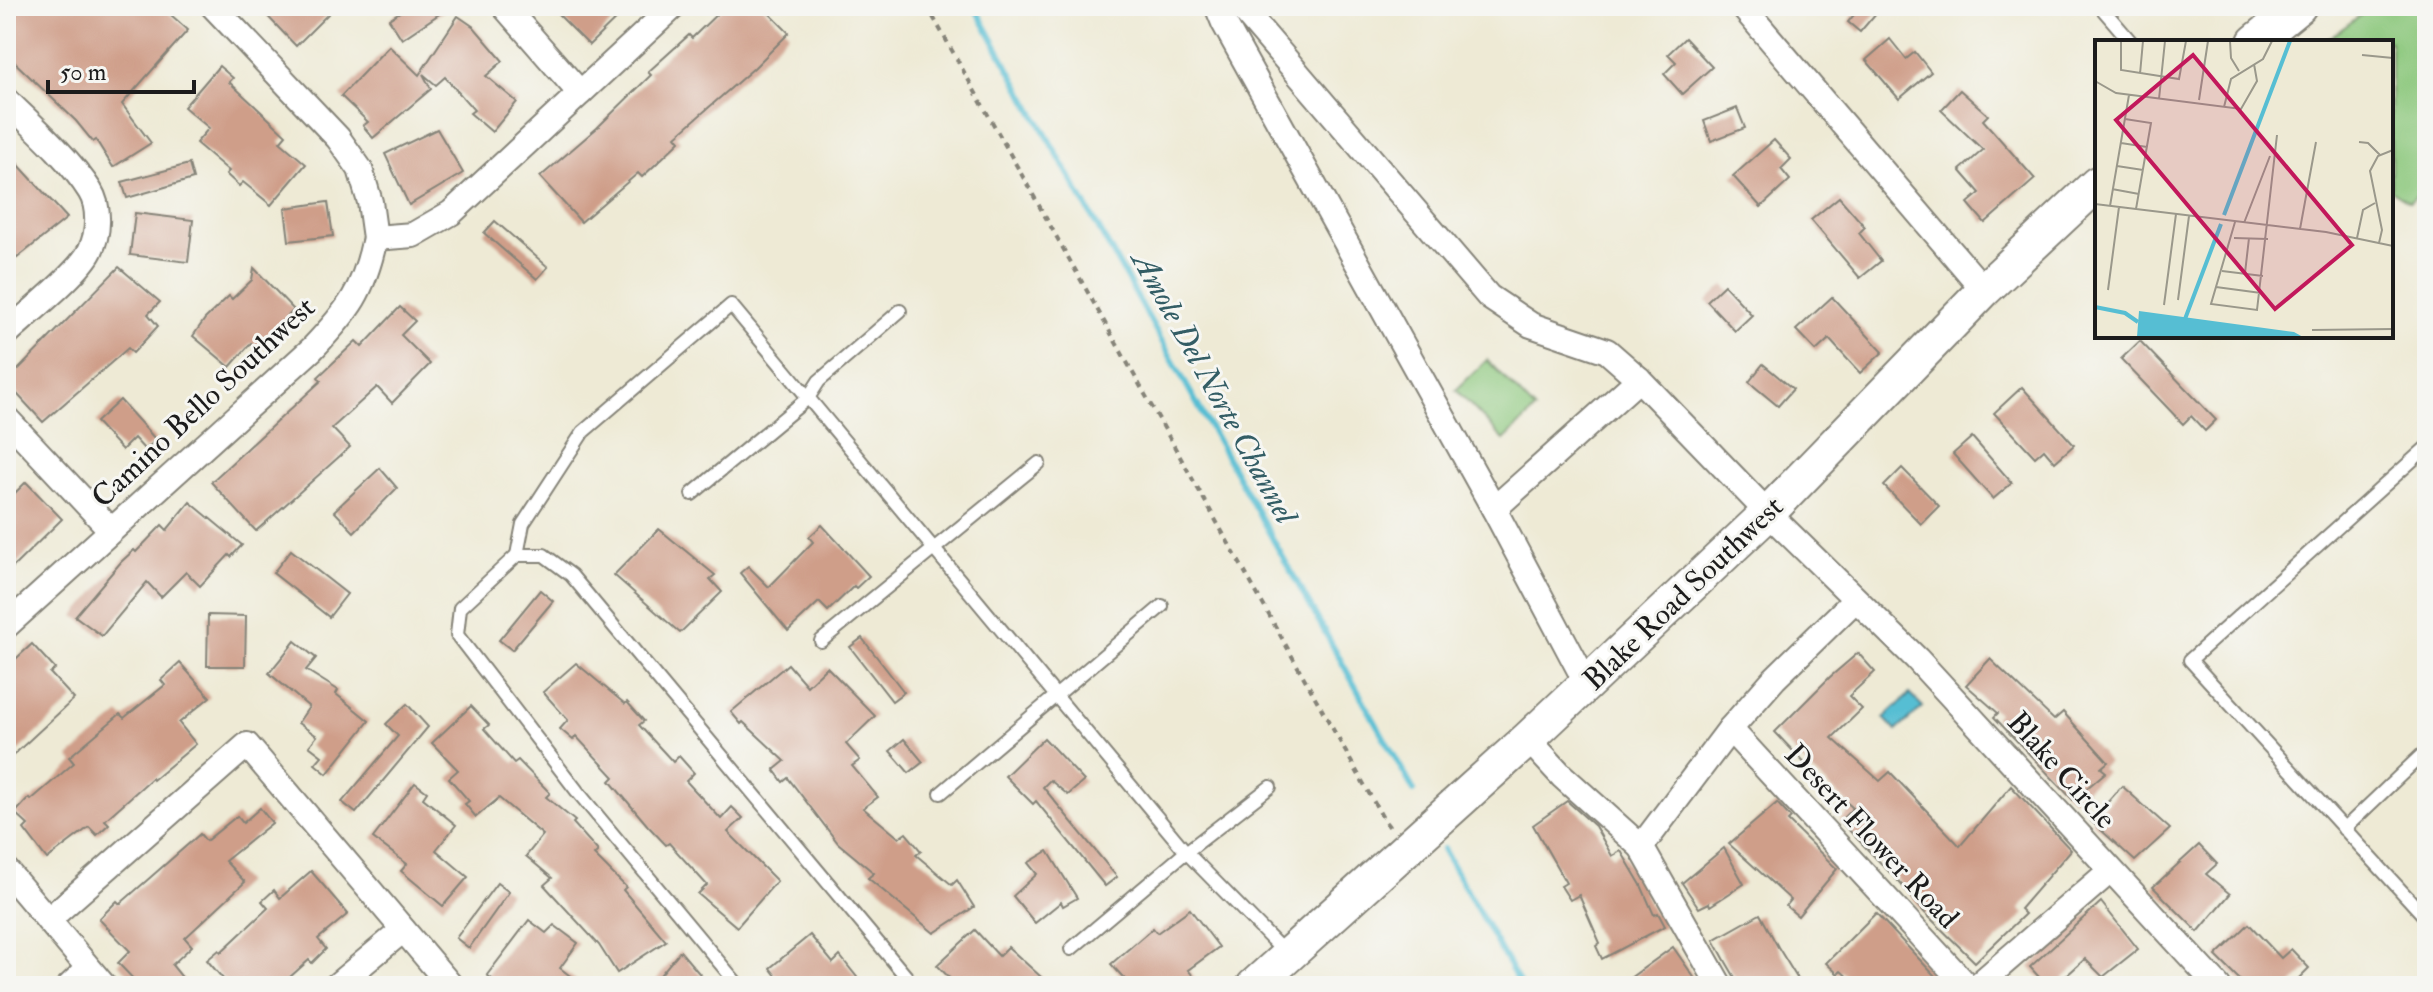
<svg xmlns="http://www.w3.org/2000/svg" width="2433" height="992" viewBox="0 0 2433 992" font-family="'IM FELL Double Pica',serif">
<rect width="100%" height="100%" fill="#f6f6f2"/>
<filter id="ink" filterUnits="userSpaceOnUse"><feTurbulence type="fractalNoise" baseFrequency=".0125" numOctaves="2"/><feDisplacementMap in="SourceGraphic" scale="16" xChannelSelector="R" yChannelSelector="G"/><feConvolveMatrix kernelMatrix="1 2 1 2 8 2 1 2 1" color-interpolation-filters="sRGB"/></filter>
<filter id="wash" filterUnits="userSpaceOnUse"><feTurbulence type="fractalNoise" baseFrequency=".006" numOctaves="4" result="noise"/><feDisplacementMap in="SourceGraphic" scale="32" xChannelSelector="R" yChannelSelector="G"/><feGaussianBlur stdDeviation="1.8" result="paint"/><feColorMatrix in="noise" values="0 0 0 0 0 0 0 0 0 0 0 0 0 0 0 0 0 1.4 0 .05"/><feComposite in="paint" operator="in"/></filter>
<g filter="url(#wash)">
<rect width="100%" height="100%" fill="#eeead5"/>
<g fill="#8bc77c" stroke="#54724c" stroke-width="2">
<polygon points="2373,6 2415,6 2427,14 2427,186 2410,202 2391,190 2391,42 2324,42"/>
<polygon points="1487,360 1535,410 1504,440 1456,390"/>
</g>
<polygon fill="#56bed3" stroke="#396d78" stroke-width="2" points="1910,694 1923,707 1896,731 1884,718"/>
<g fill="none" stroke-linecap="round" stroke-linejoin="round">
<g stroke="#56bed3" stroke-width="6">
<polyline points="974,6 1414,791"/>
<polyline points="1443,849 1521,986"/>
</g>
</g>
<g id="blocks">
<g fill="#cf9e89">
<polygon points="6,6 161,6 188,30 122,104 151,143 113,167 96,140 93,142 76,121 6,54"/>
<polygon points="258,6 336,6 296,46"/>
<polygon points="409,6 451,6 402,39 389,19"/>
<polygon points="550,6 629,6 589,45"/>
<polygon points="725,6 762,6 789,33 754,68 676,136 680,141 655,165 642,177 638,173 581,222 540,177 597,128 651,75 648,72 689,35 692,38"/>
<polygon points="1861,6 1882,6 1860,32 1848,22"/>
<polygon points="458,16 474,27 503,61 486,76 517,102 492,132 470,113 474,110 445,77 436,85 423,74 431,89 373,138 363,126 368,122 341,96 389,46 419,75"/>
<polygon points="1685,38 1712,67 1682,94 1664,74 1676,62 1668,54"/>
<polygon points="1890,39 1906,59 1915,52 1931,72 1899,99 1866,60"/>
<polygon points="219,66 233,78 229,82 286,135 280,142 306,164 271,205 243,182 239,186 226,174 229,171 196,143 209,128 184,107"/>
<polygon points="1960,90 1988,115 1983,120 2035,179 1985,223 1968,203 1980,193 1960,170 1983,150 1941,110"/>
<polygon points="1737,108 1745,128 1711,141 1704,121"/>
<polygon points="437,129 463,173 409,205 385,154"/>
<polygon points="1774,140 1791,159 1781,169 1790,180 1761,207 1733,176"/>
<polygon points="6,151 67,218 17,258 6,245"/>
<polygon points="189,164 193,179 127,198 122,182"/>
<polygon points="1839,197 1865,227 1859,233 1881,261 1860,278 1811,220"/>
<polygon points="328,202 333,236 289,241 285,208"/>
<polygon points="135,213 193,220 188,262 130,255"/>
<polygon points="495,221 548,267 537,279 484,233"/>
<polygon points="119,267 160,302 148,314 158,326 133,353 128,348 43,422 6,382"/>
<polygon points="254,268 294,310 255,347 251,343 230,367 193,336 205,319 229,296 232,299 252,280"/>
<polygon points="1724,285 1752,315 1735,331 1707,301"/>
<polygon points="1832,297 1883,352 1860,373 1829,339 1816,351 1796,330"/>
<polygon points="400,307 415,321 401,335 430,364 392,403 377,387 332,428 350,447 256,531 211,482 321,381 318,377 356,341 362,347"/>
<polygon points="2140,341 2216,420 2205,431 2191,416 2183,424 2121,359"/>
<polygon points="1763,364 1793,389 1778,406 1749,382"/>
<polygon points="2022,387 2074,445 2055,462 2044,449 2035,457 1994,413"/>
<polygon points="120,400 156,440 145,450 134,438 122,450 96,422"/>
<polygon points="1972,437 2012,483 1993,499 1953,454"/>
<polygon points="380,468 397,488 354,532 334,511"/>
<polygon points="1902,468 1939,506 1921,524 1884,486"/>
<polygon points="26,482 62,519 6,574 6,502"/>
<polygon points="190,502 242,545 231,557 229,555 200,586 186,572 161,597 147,582 102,636 75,616 121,562 134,550 136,552 162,525 167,530"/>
<polygon points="822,525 869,576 856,588 854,586 828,611 819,602 788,631 740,573 748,566 769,587 813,542 809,537"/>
<polygon points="659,529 715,575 710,579 722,592 680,633 614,575"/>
<polygon points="291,550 347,594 329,617 273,573"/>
<polygon points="540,590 553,601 512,650 499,640"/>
<polygon points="208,615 246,616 245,666 207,666"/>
<polygon points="862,638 904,692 892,701 850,647"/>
<polygon points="295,641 316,658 306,670 338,690 336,694 369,721 327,774 315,764 322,756 309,746 317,736 298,723 309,707 269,673"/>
<polygon points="32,644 55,669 50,673 74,699 6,762 6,668"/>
<polygon points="1858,653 1875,672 1849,696 1862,709 1832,738 1880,781 1890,772 1960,846 2011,786 2071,850 2020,909 2025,914 1975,962 1924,912 1900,883 1840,821 1853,808 1813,772 1775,732 1830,677"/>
<polygon points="1990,659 2054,720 2063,712 2108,762 2101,768 2106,772 2073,800 1994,717 1998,713 1966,685"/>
<polygon points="180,663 210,697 179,723 196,744 153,780 152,778 105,820 109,824 97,835 89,827 47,859 24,829 28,825 15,813 29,798 31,800 74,763 69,757 88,741 120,714 124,718 165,685 161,680"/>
<polygon points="576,663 625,704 627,702 644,721 639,725 673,762 679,756 694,773 686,781 721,819 732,807 743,818 728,832 777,881 737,927 698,894 707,885 669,843 666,845 648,826 610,781 614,777 576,736 573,740 560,729 568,720 543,692"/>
<polygon points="788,664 807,686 827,667 875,716 846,744 860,760 852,766 878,797 863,808 899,838 906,833 921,851 916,855 952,885 957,880 974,907 934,933 868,878 874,873 838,843 788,778 783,782 774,770 785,761 743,722 741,724 731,712"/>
<polygon points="407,704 428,727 356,813 342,802 398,736 386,724"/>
<polygon points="471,706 489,725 484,729 514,763 518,760 550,793 546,797 575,821 573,823 598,851 594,855 626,887 623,890 666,941 617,973 599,945 544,885 552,878 526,856 543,835 499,798 476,817 465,804 469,801 449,778 458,770 432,743"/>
<polygon points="1044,738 1084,781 1068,795 1050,780 1043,787 1117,877 1105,886 1036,801 1033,804 1005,776"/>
<polygon points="904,739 923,762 909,773 890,751"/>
<polygon points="415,783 427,792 423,798 456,825 436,850 468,877 443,906 401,871 407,864 373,838"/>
<polygon points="2122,786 2170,829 2135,861 2091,821"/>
<polygon points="1567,801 1595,826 1612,856 1621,851 1641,885 1654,915 1658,913 1665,926 1602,959 1596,946 1600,943 1579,895 1570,900 1561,886 1566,883 1533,825"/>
<polygon points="1777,803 1791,818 1788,821 1837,869 1798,916 1786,906 1791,900 1729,844"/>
<polygon points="260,808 272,823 225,861 245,882 185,938 192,946 172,965 189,986 140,986 118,963 130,951 99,919 117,901 120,904 200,834 206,841 237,816 243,823"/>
<polygon points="2199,845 2217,864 2206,874 2230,894 2198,932 2153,887"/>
<polygon points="1724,848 1744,884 1710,906 1709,903 1699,908 1682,883"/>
<polygon points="1048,851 1077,898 1063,906 1061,902 1035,923 1013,896 1037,874 1028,863"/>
<polygon points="311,871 348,914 318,939 326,949 312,963 309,960 280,986 229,986 207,960 219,950 221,952 268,908 262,901 274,890 280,898"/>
<polygon points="497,883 509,892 469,948 456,938"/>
<polygon points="2101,902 2138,949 2103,977 2085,959 2055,986 2047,986 2030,967"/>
<polygon points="1190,909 1219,947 1188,970 1195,978 1185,986 1131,986 1111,964 1153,928 1157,933"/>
<polygon points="1876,913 1935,976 1925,986 1858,986 1841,971 1838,974 1826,963"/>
<polygon points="1760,914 1778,947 1802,986 1740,986 1726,962 1714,940"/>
<polygon points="529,920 546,933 554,925 578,943 560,968 583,986 501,986 487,975"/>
<polygon points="2249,924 2281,958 2291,949 2309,968 2291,986 2246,986 2216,956"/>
<polygon points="975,930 999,956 1008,947 1051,986 957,986 937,965"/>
<polygon points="810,935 833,963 840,956 864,986 796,986 785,976 780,981 770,968"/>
<polygon points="1673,947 1700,986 1619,986"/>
<polygon points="680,951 710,986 651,986"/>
</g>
</g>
</g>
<g filter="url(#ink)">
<use href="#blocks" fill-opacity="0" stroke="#858378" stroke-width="2"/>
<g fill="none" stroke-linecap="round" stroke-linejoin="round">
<g stroke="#858378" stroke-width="16">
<g id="lane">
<polyline points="2100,6 2131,42"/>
<polyline points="2427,447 2190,660 2427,919"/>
<polyline points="692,494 808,398 819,381 900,311"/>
<polyline points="517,555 523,524 583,432 731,305 1186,852 1285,953"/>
<polyline points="821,641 1039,463"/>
<polyline points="941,793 1162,606"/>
<polyline points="2344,829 2427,750"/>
<polyline points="1071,949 1186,852 1270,787"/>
<polyline points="61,986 85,963"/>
<polyline points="739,986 577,791 457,635 460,608 517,555 544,555 571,575 914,986"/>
</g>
</g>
<g stroke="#858378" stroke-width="28">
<g id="street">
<polyline points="213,6 338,138 360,169 370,202 375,238"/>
<polyline points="504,6 580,93"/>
<polyline points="1217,6 1224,23 1494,509 1587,684"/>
<polyline points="1240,6 1489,297 1531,325 1607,351 1639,379 1768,513 1917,659 2218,986"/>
<polyline points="1742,6 1984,290"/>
<path d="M6,100c27,26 64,59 84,91 10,16 9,43 0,60 -11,22 -64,64 -84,83"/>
<polyline points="6,418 111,530"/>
<polyline points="1494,509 1639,379"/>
<path d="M6,626l306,-277c37,-39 52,-58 63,-111l38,-3 38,-22 223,-207"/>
<polyline points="1730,729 1967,986"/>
<polyline points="1528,739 1562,776 1641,847 1720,986"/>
<polyline points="1641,847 1730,729 1774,679 1855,600"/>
<polyline points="6,870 104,986"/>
<polyline points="48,920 247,745 451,986"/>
<polyline points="336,986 403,930"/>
<polyline points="1977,986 2110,871"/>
</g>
</g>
<g stroke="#858378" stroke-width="38">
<g id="secondary">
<polyline points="2255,42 2299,6"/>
<polyline points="1254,986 1528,739 1768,513 1984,290 2097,184"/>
</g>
</g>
<polyline stroke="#858378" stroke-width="4" stroke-dasharray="6 6" stroke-linecap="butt" points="927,6 1384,820 1392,830"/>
<use href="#lane" stroke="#fff" stroke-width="12"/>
<use href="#street" stroke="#fff" stroke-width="24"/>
<use href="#secondary" stroke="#fff" stroke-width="34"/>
</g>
</g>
<g text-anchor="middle" stroke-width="6" stroke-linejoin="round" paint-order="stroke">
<g font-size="30" fill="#1c1c1c" stroke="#f6f6f2">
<text transform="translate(203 402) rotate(-43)" y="10">Camino Bello Southwest</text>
<text transform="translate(1683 593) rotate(-44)" y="10">Blake Road Southwest</text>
<text transform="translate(2062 770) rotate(48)" y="10">Blake Circle</text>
<text transform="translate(1872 836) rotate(47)" y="10">Desert Flower Road</text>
</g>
<g font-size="32" font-style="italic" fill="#335d65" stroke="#f6f6f2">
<text transform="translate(1215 387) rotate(61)" y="11">Amole Del Norte Channel</text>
</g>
</g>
<g transform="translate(2095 40)">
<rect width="298" height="298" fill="#eeead5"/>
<path d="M44,271l155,21 9,5h-166z" fill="#56bed3"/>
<path fill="none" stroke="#56bed3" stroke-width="4" d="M129,175l66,-174M0,267l30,6 13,9M90,279l36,-95"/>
<path fill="none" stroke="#9a988b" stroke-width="2" d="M26,1v29l58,9 7,-38M135,1l1,17 8,13M267,15l31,3M45,34l3,-33M0,41l21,12 125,16 16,-28 -3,-17M64,59l6,-58M104,60l9,-59M129,67l7,-28 32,-20 9,-18M30,79l26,4 -15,86M264,102l9,1 12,12M26,103l26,4M22,126l26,4M17,149l27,5M0,164l231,28 67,14M15,166l19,-111M140,182l-24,82 46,6 20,-175M149,183l26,-67M205,189l16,-87M139,198l34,1M262,198l6,-28 12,-7M284,203l3,-13 -12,-59 8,-15 15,-6M127,231l41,5M150,233l4,-35M121,247l45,6M13,250l11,-83M83,260l11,-84M69,265l12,-91M217,290l81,-1"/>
<path fill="#c2185b" fill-opacity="0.15" stroke="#c2185b" stroke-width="4" d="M98,15l159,190 -77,64 -159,-189z"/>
<rect width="298" height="298" fill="none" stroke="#1c1c1c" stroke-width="4"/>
</g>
<rect width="2433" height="992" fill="none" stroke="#f6f6f2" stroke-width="32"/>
<path d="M48 80v12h146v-12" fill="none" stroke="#1c1c1c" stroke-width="4"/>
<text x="60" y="80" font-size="24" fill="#1c1c1c" stroke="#f6f6f2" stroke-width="6" paint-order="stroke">50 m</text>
</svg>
